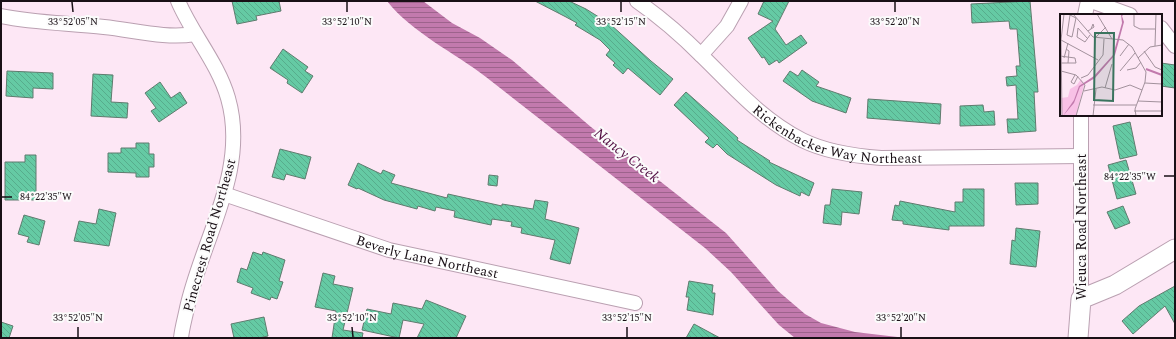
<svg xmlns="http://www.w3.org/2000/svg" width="1176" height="339" viewBox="0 0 1176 339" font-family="Spectral,serif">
<defs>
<pattern id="water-rules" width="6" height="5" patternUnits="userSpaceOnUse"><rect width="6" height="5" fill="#c27aad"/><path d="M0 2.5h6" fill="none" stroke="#9d638c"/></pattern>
<pattern id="building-back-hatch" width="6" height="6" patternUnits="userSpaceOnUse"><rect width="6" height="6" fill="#65caa4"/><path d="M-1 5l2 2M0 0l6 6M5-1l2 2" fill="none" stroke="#57ac8c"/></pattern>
</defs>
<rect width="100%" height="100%" fill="#fde7f5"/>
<path fill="url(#water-rules)" d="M387,1h36l29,22 28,15 32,22 79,67 135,106 52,58 27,23 16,9 34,9 51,6h-111l-16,-13 -48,-53 -26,-24 -219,-171c-31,-24 -75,-45 -99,-76z"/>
<g fill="url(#building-back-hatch)" stroke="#5f7b6e">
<polygon points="232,1 279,1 281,11 256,16 257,20 237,24"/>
<polygon points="535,1 569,1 586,9 610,24 651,61 673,79 660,95 628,68 623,74 613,65 615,63 606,55 610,50 600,40 575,25 577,23 566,17"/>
<polygon points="764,1 789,1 775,29 786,45 801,35 807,43 779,63 777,60 769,65 764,57 762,58 748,38 773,21 758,14"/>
<polygon points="1030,1 1038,92 1034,92 1036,131 1008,133 1007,119 1018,119 1016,85 1007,86 1006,77 1017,76 1016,66 1020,66 1017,29 1010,29 1009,21 972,23 971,4"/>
<polygon points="283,49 308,67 305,71 313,76 302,93 287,83 288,80 270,68"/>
<polygon points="1161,63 1175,65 1175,88 1161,86"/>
<polygon points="802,70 819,82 816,86 851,98 846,113 812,101 783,81 790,71 798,76"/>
<polygon points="7,71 53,73 53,89 33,88 33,98 6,96"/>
<polygon points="93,74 113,75 111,102 128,103 127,118 91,116"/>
<polygon points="160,82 171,98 180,92 187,103 159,122 151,111 156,108 145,93"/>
<polygon points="686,92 738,138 737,140 770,161 769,162 814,183 809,196 801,192 800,196 776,185 727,154 717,144 713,148 705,142 709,138 674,105"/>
<polygon points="868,99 941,104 940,124 867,118"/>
<polygon points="983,105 984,112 994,111 995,125 960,126 960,106"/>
<polygon points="1130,122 1137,155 1120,159 1113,126"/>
<polygon points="136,143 149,143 149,154 154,154 154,167 149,167 149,177 136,177 136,173 108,172 108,153 121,153 121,148 136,148"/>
<polygon points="280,149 311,157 305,179 286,174 284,180 272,177"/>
<polygon points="25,155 36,155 36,200 5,200 5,162 25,162"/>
<polygon points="1126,160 1136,194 1117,199 1108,165"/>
<polygon points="358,163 381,174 383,170 395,175 391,183 447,198 448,194 502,206 502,204 533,209 535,200 548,202 545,219 579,228 570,264 550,259 555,240 521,233 522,228 511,226 512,222 492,219 491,225 454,217 455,211 436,207 435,211 418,206 417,209 384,200 358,188 357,189 348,185"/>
<polygon points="489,175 498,176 497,186 488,185"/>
<polygon points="1015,183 1038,183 1038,204 1016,205"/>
<polygon points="832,189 862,192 859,214 842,212 841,225 823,223 825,205 830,205"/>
<polygon points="963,189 984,189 984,226 949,226 949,230 903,224 903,221 892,220 895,205 899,206 900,201 955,212 955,202 963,202"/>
<polygon points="1123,206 1130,223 1115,229 1107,212"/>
<polygon points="99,209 116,213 109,246 74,241 79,221 96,224"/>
<polygon points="24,215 45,221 39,245 27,242 29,237 18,234"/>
<polygon points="1016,228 1040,231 1036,267 1010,264 1012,240 1015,241"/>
<polygon points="253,252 262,255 263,252 285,260 279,281 283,282 277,299 271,297 270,300 251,293 253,288 237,282 241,268 247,270"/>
<polygon points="323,273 335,276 333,284 353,288 343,330 363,333 362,338 332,338 336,311 315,307"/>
<polygon points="689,281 713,285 712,293 715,293 713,315 687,310 689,297 686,297"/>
<polygon points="1175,286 1175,324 1165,306 1133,334 1122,321 1139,306"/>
<polygon points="426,300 466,316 456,338 417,338 424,324 403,320 399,338 362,330 367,309 391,314 393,303 422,309"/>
<polygon points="264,317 268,336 259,338 234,338 231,324"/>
<polygon points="1,322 13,326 9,338 1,338"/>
<polygon points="694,324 720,338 686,338"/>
</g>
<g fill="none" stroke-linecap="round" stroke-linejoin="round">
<g stroke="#baa0b1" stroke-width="16">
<g id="street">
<path d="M178,1c14,33 40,62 50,97 21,73 -26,141 -41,210 -2,10 -5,20 -6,30"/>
<path id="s1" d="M637,1c23,16 45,35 65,55 32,31 59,63 100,84 24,12 52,16 79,18l200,-2"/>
<polyline points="1091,1 1130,15"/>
<polyline points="1085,15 1088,1"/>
<path d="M1,16c34,7 69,7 103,11 30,3 61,12 91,7"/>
<polyline points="1161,28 1175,46"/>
<polyline points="701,55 727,26 741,1"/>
<polyline points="1081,115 1081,299"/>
<path id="s2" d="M224,194l165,56 246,53"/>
</g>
</g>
<g stroke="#baa0b1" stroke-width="21">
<polyline id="secondary" points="1078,338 1081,299 1115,285 1175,249"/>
</g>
<use href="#street" stroke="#fff" stroke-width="14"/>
<use href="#secondary" stroke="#fff" stroke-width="19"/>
</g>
<path fill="none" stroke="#191016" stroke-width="1.5" d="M72,2l1,10M347,2v10M621,2v10M895,2v10M1164,176h10M2,197h10M78,327v10M352,327l1,10M627,327v10M901,327v10"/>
<g text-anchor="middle" stroke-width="4" stroke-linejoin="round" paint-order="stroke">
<g font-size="14" fill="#191016" stroke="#fbfbfb">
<text dy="5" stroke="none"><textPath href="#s1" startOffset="249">Rickenbacker Way Northeast</textPath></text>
<text transform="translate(1081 227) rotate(-90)" y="5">Wieuca Road Northeast</text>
<text transform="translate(209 235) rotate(-74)" y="5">Pinecrest Road Northeast</text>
<text dy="5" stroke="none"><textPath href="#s2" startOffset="213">Beverly Lane Northeast</textPath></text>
</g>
<g font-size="15" font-style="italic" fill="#521043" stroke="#fbfbfb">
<text transform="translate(627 155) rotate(38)" y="5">Nancy Creek</text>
</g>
</g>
<g transform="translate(1060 14)">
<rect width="102" height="102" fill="#fde7f5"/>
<path d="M21,65l3,6 -8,31h-14l-1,-18 7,-1 2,-8 7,-4z" fill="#f8c1e6"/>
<path d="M61,0h3l-2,2 2,6 -9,33 -20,23 -15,9 -6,16 -11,13 11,-16 5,-14 15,-10 19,-21 9,-32z" fill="#c27aad"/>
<path fill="none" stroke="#c27aad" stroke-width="2" d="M86,55l16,6"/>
<path fill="none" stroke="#a2919c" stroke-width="1" d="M13,0l20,23 30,3 9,7 14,25 -1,10 -10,27 1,7M37,0l15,25M74,0v12l6,3h15M10,1l6,3 -4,19 -5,-2zM28,17l6,-4 -1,-3 -2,5M27,24l-9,-10 -1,9 8,5 5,-7M35,24l11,-11M1,26l37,20M95,32l1,-32M6,35l3,2 -1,12M84,37l11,16 7,3M0,42l15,2 1,5h-16M60,42l9,-12M4,44l4,-15M78,44l12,-11 12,-2M67,56l9,-2 5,-6M1,57l15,4 9,10 -9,31M60,57l15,-18M15,61l-4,7 3,2 4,-8M21,64l7,-3 15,-20 1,-16M85,69l17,1M45,74l7,-24M24,77l18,-4 13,3 15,-5 12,5M78,87l24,1M33,91h43M74,97h28M2,102l-1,-76 3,-26M33,102l3,-27"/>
<path fill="#3a745e" fill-opacity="0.15" stroke="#3a745e" stroke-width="2" d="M35,19h19l-1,68 -19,-1z"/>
<rect width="102" height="102" fill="none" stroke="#191016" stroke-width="2"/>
</g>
<g font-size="10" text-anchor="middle" fill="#191016" stroke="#fbfbfb" stroke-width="4" stroke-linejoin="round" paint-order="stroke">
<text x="73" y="25">33°52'05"N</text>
<text x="347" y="25">33°52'10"N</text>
<text x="621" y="25">33°52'15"N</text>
<text x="895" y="25">33°52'20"N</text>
<text x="1130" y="180">84°22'35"W</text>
<text x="46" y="200">84°22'35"W</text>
<text x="78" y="321">33°52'05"N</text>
<text x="352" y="321">33°52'10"N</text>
<text x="627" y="321">33°52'15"N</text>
<text x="901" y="321">33°52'20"N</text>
</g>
<rect width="1176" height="339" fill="none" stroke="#191016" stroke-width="4"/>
</svg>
